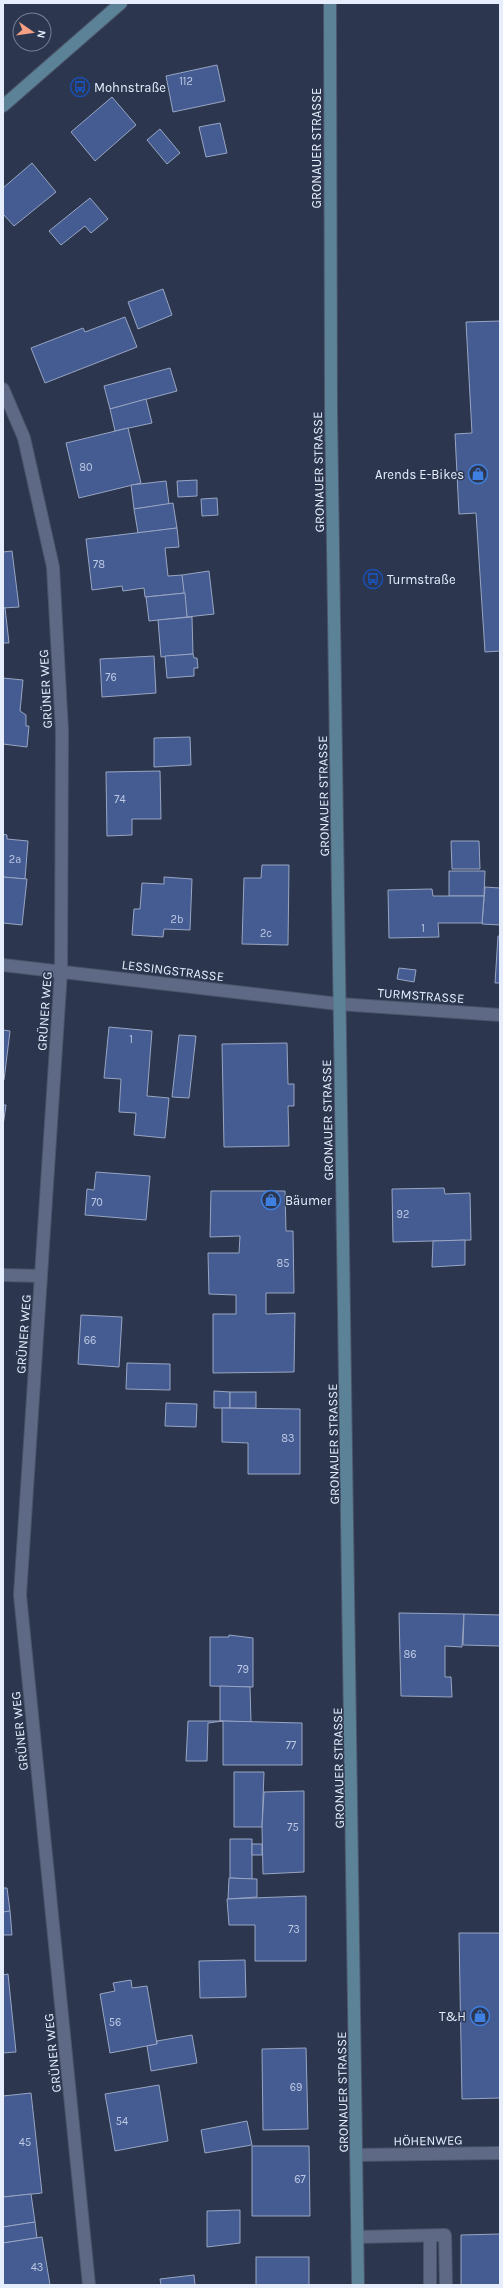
<svg xmlns="http://www.w3.org/2000/svg" width="503" height="2288" viewBox="0 0 503 2288" font-family="Karla,sans-serif">
<rect width="100%" height="100%" fill="#2c374f"/>
<g fill="#455c93" stroke="#98a5c2">
<polygon points="217,65 225,101 173,112 166,76"/>
<polygon points="112,97 136,125 95,161 71,132"/>
<polygon points="220,123 227,153 206,157 199,127"/>
<polygon points="160,129 180,153 167,164 147,140"/>
<polygon points="32,163 56,192 14,226 3,214 3,188"/>
<polygon points="90,198 108,219 91,233 85,226 61,245 49,231"/>
<polygon points="163,289 172,315 138,329 128,302"/>
<polygon points="125,317 137,347 45,383 31,348 83,328 85,332"/>
<polygon points="500,321 500,651 485,652 476,513 459,514 455,434 472,433 466,322"/>
<polygon points="170,368 177,391 110,409 104,386"/>
<polygon points="146,399 152,423 115,431 110,409"/>
<polygon points="128,428 141,483 79,498 66,443"/>
<polygon points="197,480 197,496 178,497 177,481"/>
<polygon points="166,481 169,504 134,509 131,485"/>
<polygon points="217,498 218,515 202,516 201,499"/>
<polygon points="173,503 177,528 138,533 134,509"/>
<polygon points="177,528 179,547 165,548 168,576 182,575 185,593 145,597 144,588 123,591 122,586 92,590 86,539"/>
<polygon points="12,551 19,607 3,608 3,552"/>
<polygon points="209,571 214,614 187,617 182,575"/>
<polygon points="185,593 187,617 149,621 146,597"/>
<polygon points="3,608 5,608 9,643 3,643"/>
<polygon points="192,617 193,654 161,657 158,620"/>
<polygon points="193,654 194,658 197,658 198,668 194,668 194,676 167,678 165,656"/>
<polygon points="154,656 156,693 102,697 100,659"/>
<polygon points="3,678 23,680 20,711 26,715 26,726 29,726 27,747 3,744"/>
<polygon points="190,737 191,765 154,767 154,738"/>
<polygon points="160,771 161,819 132,819 132,835 107,836 106,772"/>
<polygon points="3,834 7,835 7,839 28,841 25,879 3,877"/>
<polygon points="451,841 479,841 480,869 452,869"/>
<polygon points="262,865 289,865 288,945 242,944 244,878 261,878"/>
<polygon points="449,871 485,871 484,896 449,896"/>
<polygon points="3,877 27,879 22,925 3,923"/>
<polygon points="164,877 192,879 190,930 164,929 163,937 132,935 134,909 140,909 142,883 164,884"/>
<polygon points="485,887 500,888 500,925 482,924"/>
<polygon points="432,889 433,896 484,896 482,923 438,923 439,937 389,938 388,890"/>
<polygon points="498,936 500,936 500,983 495,983"/>
<polygon points="399,968 416,970 414,982 397,979"/>
<polygon points="109,1027 152,1031 147,1096 169,1098 165,1138 134,1135 136,1113 119,1112 121,1079 104,1078"/>
<polygon points="3,1030 10,1031 4,1080 3,1079"/>
<polygon points="179,1035 196,1036 189,1098 172,1097"/>
<polygon points="287,1043 288,1084 294,1084 294,1106 288,1106 289,1146 224,1147 222,1044"/>
<polygon points="3,1105 6,1105 3,1126"/>
<polygon points="96,1172 150,1176 146,1220 85,1215 87,1189 94,1190"/>
<polygon points="444,1188 445,1194 470,1193 471,1240 393,1242 392,1189"/>
<polygon points="211,1191 285,1191 286,1231 293,1231 294,1293 266,1293 266,1314 295,1313 294,1372 213,1373 213,1314 236,1314 236,1295 209,1294 208,1253 239,1253 240,1236 210,1237"/>
<polygon points="465,1240 465,1265 432,1267 433,1241"/>
<polygon points="81,1315 122,1317 119,1367 78,1364"/>
<polygon points="127,1363 170,1364 170,1390 126,1389"/>
<polygon points="214,1391 230,1392 230,1408 214,1408"/>
<rect x="230" y="1392" width="26" height="16"/>
<polygon points="166,1403 197,1404 196,1427 165,1426"/>
<polygon points="222,1408 300,1409 300,1474 248,1474 248,1443 222,1442"/>
<polygon points="399,1613 464,1614 462,1647 445,1646 445,1677 451,1677 452,1697 401,1696"/>
<polygon points="464,1614 500,1615 500,1646 463,1645"/>
<polygon points="229,1635 253,1638 253,1687 210,1686 210,1637 229,1637"/>
<polygon points="220,1686 250,1687 251,1722 220,1721"/>
<polygon points="188,1721 223,1721 208,1723 207,1761 186,1761"/>
<polygon points="223,1721 302,1723 302,1765 223,1765"/>
<polygon points="234,1772 264,1772 262,1827 234,1827"/>
<polygon points="304,1791 304,1872 263,1874 262,1827 264,1792"/>
<polygon points="230,1839 252,1839 252,1879 230,1878"/>
<rect x="252" y="1844" width="10" height="11"/>
<polygon points="229,1878 257,1879 257,1897 228,1899"/>
<polygon points="3,1888 7,1888 10,1911 3,1912"/>
<polygon points="306,1896 306,1961 255,1961 255,1925 229,1925 227,1899"/>
<polygon points="10,1911 12,1935 3,1935 3,1912"/>
<polygon points="459,1933 500,1933 500,2098 462,2099"/>
<polygon points="245,1960 246,1997 200,1998 199,1961"/>
<polygon points="8,1974 16,2052 3,2053 3,1975"/>
<polygon points="131,1980 132,1988 147,1986 157,2044 110,2053 100,1994 115,1991 113,1983"/>
<polygon points="192,2035 197,2063 151,2071 147,2046 157,2044 157,2041"/>
<polygon points="306,2048 308,2129 263,2130 262,2049"/>
<polygon points="159,2085 168,2141 115,2151 105,2094"/>
<polygon points="31,2093 42,2193 3,2197 3,2096"/>
<polygon points="247,2121 252,2145 205,2153 201,2130"/>
<polygon points="252,2146 309,2146 310,2216 252,2216"/>
<polygon points="31,2194 35,2222 3,2227 3,2197"/>
<polygon points="240,2210 240,2243 207,2247 207,2211"/>
<polygon points="35,2222 37,2238 3,2243 3,2227"/>
<polygon points="500,2234 500,2285 461,2285 461,2235"/>
<polygon points="42,2237 50,2285 3,2285 3,2243"/>
<rect x="256" y="2257" width="53" height="28"/>
<polygon points="194,2275 195,2285 161,2285 160,2279"/>
</g>
<g fill="none" stroke-linecap="round" stroke-linejoin="round">
<g stroke="#4b5469" stroke-width="14">
<g id="lane">
<polyline points="3,1275 40,1276"/>
<polyline points="357,2237 445,2235 446,2285"/>
<polyline points="430,2285 430,2236"/>
</g>
</g>
<g stroke="#4b5469" stroke-width="14">
<g id="street">
<polyline points="3,389 24,438 53,567 62,731 61,971 20,1595 89,2285"/>
<polyline points="3,965 339,1004 500,1015"/>
<polyline points="356,2155 500,2153"/>
</g>
</g>
<g stroke="#4b5469" stroke-width="14">
<g id="secondary">
<polyline points="330,3 331,409 358,2285"/>
<polyline points="3,106 121,3"/>
</g>
</g>
<use href="#lane" stroke="#5e6a85" stroke-width="12"/>
<use href="#street" stroke="#5e6a85" stroke-width="12"/>
<use href="#secondary" stroke="#5c8298" stroke-width="12"/>
</g>
<defs>
<g id="bus-ring" transform="scale(1)"><circle r="9.5" fill="#2c374f" stroke="#1a4fb4" stroke-width="1.5"/><path d="M-5-6H5V4H4V6H2V4H-2V6H-4V4H-5ZM-3.5-4V0h7V-4ZM-3.5 1.2v1.5H-2V1.2ZM2 1.2v1.5H3.5V1.2Z" fill="#1a4fb4"/></g>
<g id="shop-ring" transform="scale(1)"><circle r="9.5" fill="#2c374f" stroke="#3f7fe0" stroke-width="1.5"/><path d="M-5-2.5h2.3a2.7 3.5 0 0 1 5.4 0H5L5.5 6h-11ZM-1.5-2.5h3a1.5 2.3 0 0 0-3 0Z" fill="#3f7fe0"/></g>
</defs>
<g fill-rule="evenodd">
<use href="#bus-ring" x="80" y="87"/>
<use href="#shop-ring" x="478" y="474"/>
<use href="#bus-ring" x="373" y="579"/>
<use href="#shop-ring" x="271" y="1200"/>
<use href="#shop-ring" x="480" y="2016"/>
</g>
<g text-anchor="middle" stroke-width="3" stroke-linejoin="round" paint-order="stroke">
<g font-size="11" fill="#becae3">
<text x="186" y="85">112</text>
<text x="86" y="471">80</text>
<text x="99" y="568">78</text>
<text x="111" y="681">76</text>
<text x="120" y="803">74</text>
<text x="15" y="863">2a</text>
<text x="177" y="923">2b</text>
<text x="423" y="932">1</text>
<text x="266" y="937">2c</text>
<text x="131" y="1043">1</text>
<text x="97" y="1206">70</text>
<text x="403" y="1218">92</text>
<text x="283" y="1267">85</text>
<text x="90" y="1344">66</text>
<text x="288" y="1442">83</text>
<text x="410" y="1658">86</text>
<text x="243" y="1673">79</text>
<text x="291" y="1749">77</text>
<text x="293" y="1831">75</text>
<text x="294" y="1933">73</text>
<text x="115" y="2026">56</text>
<text x="296" y="2091">69</text>
<text x="122" y="2125">54</text>
<text x="25" y="2146">45</text>
<text x="300" y="2183">67</text>
<text x="37" y="2271">43</text>
</g>
<g font-size="13" fill="#e6eefe" stroke="#2c374f" text-anchor="start">
<text x="94" y="92">Mohnstraße</text>
<text x="464" y="479" text-anchor="end">Arends E-Bikes</text>
<text x="387" y="584">Turmstraße</text>
<text x="285" y="1205">Bäumer</text>
<text x="466" y="2021" text-anchor="end">T&amp;H</text>
</g>
<g font-size="13" fill="#e6eefe" stroke="#2c374f">
<text transform="translate(316 148) rotate(-90)" y="5">GRONAUER STRASSE</text>
<text transform="translate(318 472) rotate(-91)" y="5">GRONAUER STRASSE</text>
<text transform="translate(45 689) rotate(-93)" y="5">GRÜNER WEG</text>
<text transform="translate(323 796) rotate(-91)" y="5">GRONAUER STRASSE</text>
<text transform="translate(173 970) rotate(7)" y="5">LESSINGSTRASSE</text>
<text transform="translate(421 995) rotate(4)" y="5">TURMSTRASSE</text>
<text transform="translate(44 1011) rotate(-86)" y="5">GRÜNER WEG</text>
<text transform="translate(327 1120) rotate(-91)" y="5">GRONAUER STRASSE</text>
<text transform="translate(23 1334) rotate(-86)" y="5">GRÜNER WEG</text>
<text transform="translate(333 1444) rotate(-91)" y="5">GRONAUER STRASSE</text>
<text transform="translate(19 1731) rotate(-96)" y="5">GRÜNER WEG</text>
<text transform="translate(338 1768) rotate(-91)" y="5">GRONAUER STRASSE</text>
<text transform="translate(52 2053) rotate(-96)" y="5">GRÜNER WEG</text>
<text transform="translate(342 2092) rotate(-91)" y="5">GRONAUER STRASSE</text>
<text transform="translate(428 2140) rotate(-1)" y="5">HÖHENWEG</text>
</g>
</g>
<rect width="503" height="2288" fill="none" stroke="#e6eefe" stroke-width="8"/>
<g transform="translate(32 32) rotate(103)"><circle r="19" fill="#2c374f" stroke="#768095"/>
<path d="M0-3L7 15L0 10L-7 15Z" fill="#f39f84"/>
<text y="-6" font-size="11" font-weight="bold" text-anchor="middle" fill="#e6eefe">N</text>
</g>
</svg>
